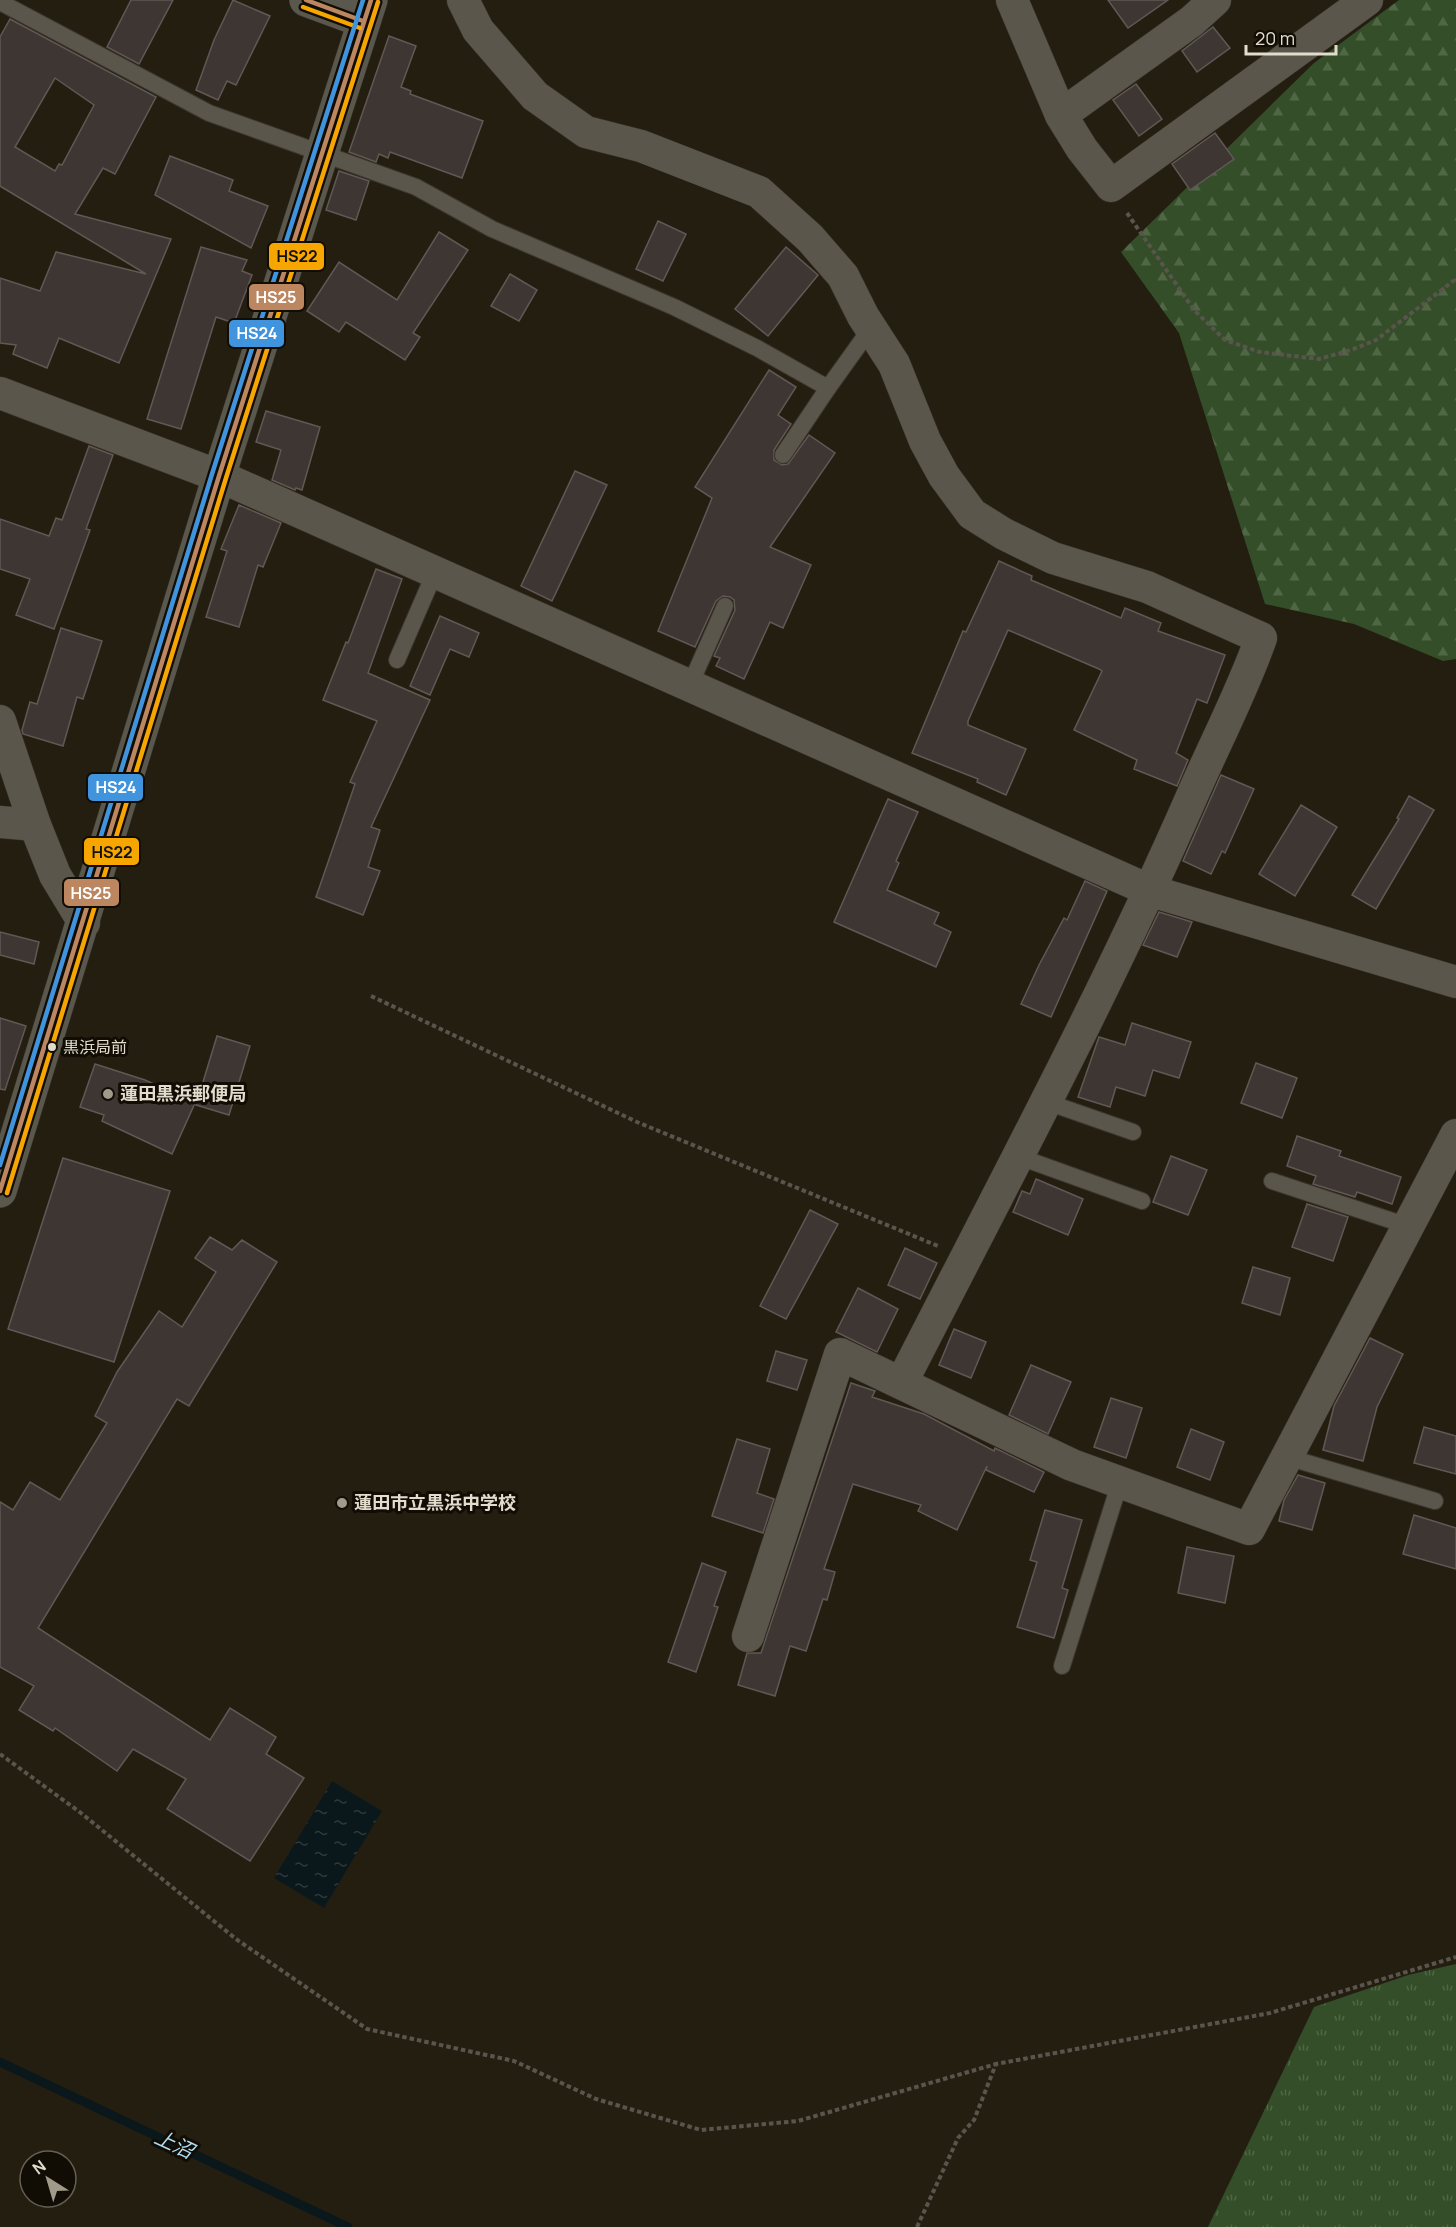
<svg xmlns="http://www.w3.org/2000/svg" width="1456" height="2227" viewBox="0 0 1456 2227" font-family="Manrope,'Noto Sans JP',sans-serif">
<defs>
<pattern id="forest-firs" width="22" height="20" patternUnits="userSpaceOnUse" patternTransform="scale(1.5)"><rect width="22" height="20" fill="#334e28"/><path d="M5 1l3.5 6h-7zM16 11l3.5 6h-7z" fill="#506746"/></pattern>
<pattern id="park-tufts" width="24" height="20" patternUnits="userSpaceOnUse" patternTransform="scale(1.5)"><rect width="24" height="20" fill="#334e28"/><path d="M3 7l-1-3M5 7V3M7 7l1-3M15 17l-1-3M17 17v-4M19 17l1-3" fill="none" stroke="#506746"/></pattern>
<pattern id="water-ripples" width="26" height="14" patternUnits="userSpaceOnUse" patternTransform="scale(1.5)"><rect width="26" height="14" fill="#0b181b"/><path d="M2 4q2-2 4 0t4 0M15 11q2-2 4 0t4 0" fill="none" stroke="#2e393b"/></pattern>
</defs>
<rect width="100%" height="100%" fill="#241e11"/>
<polygon fill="url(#forest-firs)" points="1399,0 1456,0 1456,659 1443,661 1354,624 1265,604 1179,333 1121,252 1314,63"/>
<polygon fill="url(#park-tufts)" points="1456,1964 1456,2227 1208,2227 1314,2007 1408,1975"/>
<polygon fill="url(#water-ripples)" points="332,1781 382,1811 324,1908 274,1878"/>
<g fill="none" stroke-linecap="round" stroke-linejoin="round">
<polyline stroke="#0b181b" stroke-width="9" points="0,2062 348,2227"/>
</g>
<g fill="#3d3633" stroke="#615856" stroke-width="1.5" fill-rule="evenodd">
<polygon points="131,0 173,0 139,64 107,47"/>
<polygon points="233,0 270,16 236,85 227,81 218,100 196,90 214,40"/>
<polygon points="1108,0 1168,0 1128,28"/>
<path d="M10,19l146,78 -41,77 -12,-6 -28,46 96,25 -52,124 -60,-25 -12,30 -34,-14 3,-9 -16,-2v-65l40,13 16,-39 90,22 -146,-88v-149zM55,78l39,27 -32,60 -3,-1 -4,7 -40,-24z"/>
<polygon points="1213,27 1230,48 1197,72 1182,51"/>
<polygon points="389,36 416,46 401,87 411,91 410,94 483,121 462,178 390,152 388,158 379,154 376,162 349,152"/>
<polygon points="1136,84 1162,119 1139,136 1113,100"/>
<polygon points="1215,133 1234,159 1190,190 1172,164"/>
<polygon points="170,156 233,180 229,191 268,206 251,248 155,195"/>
<polygon points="339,171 369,181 356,220 326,210"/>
<polygon points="658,221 686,234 663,281 636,269"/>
<polygon points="439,232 468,250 413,333 420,337 405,360 346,322 339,332 307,311 339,262 397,300"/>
<polygon points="201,247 247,260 242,271 252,275 234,323 216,317 181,429 147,419"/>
<polygon points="786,247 818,275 768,336 735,309"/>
<polygon points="510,274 537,290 519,321 491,306"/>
<polygon points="769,370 796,387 778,415 791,424 774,450 774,460 782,465 788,464 809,435 835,453 770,547 811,565 783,628 770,622 744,679 716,666 720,658 714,656 735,610 734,600 730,597 723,596 716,601 695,647 658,631 712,498 695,487"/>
<polygon points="266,411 320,427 302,490 296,488 295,490 272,480 281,450 256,442"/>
<polygon points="89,446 113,455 86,529 90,530 54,629 16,615 30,579 0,569 0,519 49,536 56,518 62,520"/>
<polygon points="575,471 607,485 552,601 521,586"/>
<polygon points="239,505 281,523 263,567 258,565 239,627 206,617 227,551 221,549"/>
<polygon points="999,561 1032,576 1031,580 1121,618 1125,608 1161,623 1158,631 1225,655 1207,703 1197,699 1176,753 1188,760 1177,786 1134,769 1137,760 1074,730 1102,671 1099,669 1008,630 968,721 968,725 1026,749 1006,795 977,782 978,779 912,753 963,631 966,632"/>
<polygon points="376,569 402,579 368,673 430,700 371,827 380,830 368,867 380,871 363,915 316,897 355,784 350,782 377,721 323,700 346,642 348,643"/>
<polygon points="440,616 479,633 469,657 450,649 430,695 410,686"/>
<polygon points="61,628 102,641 83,699 77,697 63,746 23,734 22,730 30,702 37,704"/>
<polygon points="1221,775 1254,789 1225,853 1222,851 1211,874 1183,861"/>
<polygon points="1409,796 1434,810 1376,909 1352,895 1399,819 1397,818"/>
<polygon points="888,799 918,812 896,861 899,863 887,890 939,913 934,924 951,932 936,967 834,922"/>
<polygon points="1301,805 1337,827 1295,896 1259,874"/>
<polygon points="1085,881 1107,891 1051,1017 1021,1004 1039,965 1064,918 1067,920"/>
<polygon points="1159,912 1192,922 1177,957 1143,945"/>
<polygon points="0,932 39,942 34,964 0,955"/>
<polygon points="0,1018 26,1026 5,1090 0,1089"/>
<polygon points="1132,1023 1191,1042 1179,1078 1153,1070 1145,1096 1116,1087 1110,1107 1078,1097 1099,1037 1125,1045"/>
<polygon points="217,1036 250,1046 229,1115 196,1105"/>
<polygon points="1256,1063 1297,1078 1282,1118 1241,1103"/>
<polygon points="95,1064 145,1080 195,1103 172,1154 102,1121 104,1115 80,1107"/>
<polygon points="1297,1136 1341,1151 1339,1156 1401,1177 1392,1204 1357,1192 1355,1197 1313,1184 1316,1176 1287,1166"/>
<polygon points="1171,1156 1207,1170 1188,1215 1153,1202"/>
<polygon points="63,1158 170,1191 114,1362 8,1329"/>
<polygon points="1036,1179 1083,1199 1068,1235 1013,1212 1022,1191 1030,1194"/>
<polygon points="1307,1204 1348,1217 1333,1261 1292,1247"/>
<polygon points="810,1210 838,1224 786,1319 760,1306"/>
<polygon points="210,1237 232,1250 242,1240 277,1262 189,1406 177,1399 38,1628 210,1740 230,1708 276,1737 266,1754 304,1778 250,1861 167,1809 186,1779 133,1749 117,1771 55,1728 53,1731 19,1710 34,1686 0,1667 0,1502 13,1510 30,1482 60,1500 107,1423 95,1416 117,1372 159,1311 182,1327 216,1272 195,1258"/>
<polygon points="905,1248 937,1263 920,1299 888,1285"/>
<polygon points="1253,1267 1290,1278 1280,1315 1242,1303"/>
<polygon points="858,1288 898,1309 877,1352 836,1332"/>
<polygon points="954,1329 986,1342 971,1378 939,1365"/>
<polygon points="1370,1338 1403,1354 1377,1407 1363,1461 1323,1450 1334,1406"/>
<polygon points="776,1351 807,1360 797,1390 767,1381"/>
<polygon points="1031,1365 1071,1382 1048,1434 1009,1415"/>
<polygon points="851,1383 875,1391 872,1397 924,1414 994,1451 995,1448 1044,1472 1034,1492 986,1470 987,1466 957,1530 918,1511 921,1505 853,1484 824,1569 835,1572 827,1600 823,1599 806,1651 790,1646 775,1696 738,1685 747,1653 761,1653"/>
<polygon points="1111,1398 1142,1408 1126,1458 1094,1447"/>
<polygon points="1424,1427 1456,1436 1456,1474 1414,1463"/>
<polygon points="1191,1429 1224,1442 1210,1480 1177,1467"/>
<polygon points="737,1439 770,1449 757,1493 774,1499 763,1533 712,1516"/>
<polygon points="1298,1475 1325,1483 1312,1530 1279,1521 1284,1500"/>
<polygon points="1045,1510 1082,1520 1062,1588 1068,1590 1054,1638 1017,1627 1037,1562 1030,1560"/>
<polygon points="1414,1515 1456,1528 1456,1569 1403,1554"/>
<polygon points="1187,1547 1234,1556 1225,1603 1178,1593"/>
<polygon points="702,1563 726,1572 714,1606 718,1607 696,1672 668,1662"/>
</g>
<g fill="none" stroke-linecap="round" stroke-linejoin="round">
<g stroke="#3c372e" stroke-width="18">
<g id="lane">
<polyline points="0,2 209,113 416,187 492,229 674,307 757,348 828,388 871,328"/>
<polyline points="783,455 828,388"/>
<polyline points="397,660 435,572"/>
<polyline points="690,685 725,606"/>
<polyline points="1044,1101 1133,1132"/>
<polyline points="1017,1156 1142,1201"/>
<polyline points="1272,1181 1408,1226"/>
<polyline points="1287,1457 1435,1501"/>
<polyline points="1062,1666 1120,1482"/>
</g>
</g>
<g stroke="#3c372e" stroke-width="33">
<g id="street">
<path d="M463,0l15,30 57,66 51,36 55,14 118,46 51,46 33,38 20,40 31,48 31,77 19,35 28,38 32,20 49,24 94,29 114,51c-19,54 -46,105 -69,158 -87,199 -191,392 -290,586"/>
<polyline points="1012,0 1061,115 1082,149 1111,186 1367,0"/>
<polyline points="1061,115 1192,21 1215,0"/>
<polyline points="0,393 219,476 1151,891 1456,982"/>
<polyline points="0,721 35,825 55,875 84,923"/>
<polyline points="0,822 35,825"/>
<polyline points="748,1636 840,1354 1072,1465 1249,1529 1456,1135"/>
</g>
</g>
<g stroke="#3c372e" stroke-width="34">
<g id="secondary">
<polyline points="306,0 363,21"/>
<polyline points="0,1191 219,476 371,0"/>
</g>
</g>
<g stroke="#5a554c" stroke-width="4" stroke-dasharray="4.5 3" stroke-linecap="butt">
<polyline points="1127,213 1194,310 1225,340 1260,352 1319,359 1351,350 1376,340 1456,279"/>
<polyline points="371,996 637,1122 938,1246"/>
<polyline points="0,1754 81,1813 236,1939 367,2029 514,2061 596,2099 701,2130 798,2121 996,2064"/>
<polyline points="917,2227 958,2138 974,2120 996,2064 1270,2013 1456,1957"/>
</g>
<use href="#lane" stroke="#5b564c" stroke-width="16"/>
<use href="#street" stroke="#5b564c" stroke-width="32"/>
<use href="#secondary" stroke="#5a584c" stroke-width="33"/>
<g stroke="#110c04" stroke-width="9">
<g id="bus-1">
<polyline points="306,0 363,21"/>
<polyline points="0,1191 219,476 371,0"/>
</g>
</g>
<g stroke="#110c04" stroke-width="9">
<g id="bus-2">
<polyline points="303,7 360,28"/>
<polyline points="7,1193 226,478 378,2"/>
</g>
</g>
<g stroke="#110c04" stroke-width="9">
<polyline id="bus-3" points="0,1165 212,474 363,0"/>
</g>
<use href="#bus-1" stroke="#bb8660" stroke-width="4.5"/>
<use href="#bus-2" stroke="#f7a600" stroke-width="4.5"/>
<use href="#bus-3" stroke="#4094de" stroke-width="4.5"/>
</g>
<circle fill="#e2dccd" stroke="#110c04" stroke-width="2" cx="52" cy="1047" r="5"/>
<g fill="#a09a8b" stroke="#110c04" stroke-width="2">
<circle cx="108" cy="1094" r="6"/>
<circle cx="342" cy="1503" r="6"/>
</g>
<g text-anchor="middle" stroke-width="6" stroke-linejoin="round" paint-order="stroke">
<g font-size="16" fill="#e2dccd" stroke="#110c04" text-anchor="start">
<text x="63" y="1053">黒浜局前</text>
</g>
<g font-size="18" font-weight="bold" fill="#e2dccd" stroke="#110c04" text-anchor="start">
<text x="120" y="1100">蓮田黒浜郵便局</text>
<text x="354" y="1509">蓮田市立黒浜中学校</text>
</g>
<g font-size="20" font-style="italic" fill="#aedff4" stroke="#110c04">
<text transform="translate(174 2144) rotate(25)" y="7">上沼</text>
</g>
</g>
<g stroke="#110c04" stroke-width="2">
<rect x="268" y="242" width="57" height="29" rx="6" fill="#f7a600"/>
<rect x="248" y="283" width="57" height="28" rx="6" fill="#bb8660"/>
<rect x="228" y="319" width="57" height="29" rx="6" fill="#4094de"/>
<rect x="87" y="773" width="57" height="29" rx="6" fill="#4094de"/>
<rect x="83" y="837" width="57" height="29" rx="6" fill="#f7a600"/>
<rect x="63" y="878" width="57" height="29" rx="6" fill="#bb8660"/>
</g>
<g font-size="16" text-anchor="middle" font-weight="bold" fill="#fff">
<text x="276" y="303">HS25</text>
<text x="257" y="339">HS24</text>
<text x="116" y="793">HS24</text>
<text x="91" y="899">HS25</text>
</g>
<g font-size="16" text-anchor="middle" font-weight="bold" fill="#111">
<text x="297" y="262">HS22</text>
<text x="112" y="858">HS22</text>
</g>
<g transform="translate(48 2179) rotate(323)"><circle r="28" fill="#110c04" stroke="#655f54" stroke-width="1.5"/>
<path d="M0-4.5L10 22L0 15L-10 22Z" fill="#a09a8b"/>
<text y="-9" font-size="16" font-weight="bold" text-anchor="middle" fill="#e2dccd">N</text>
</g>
<path d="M1246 45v9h90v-9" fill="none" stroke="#e2dccd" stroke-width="3"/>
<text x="1255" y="45" font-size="18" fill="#e2dccd" stroke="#110c04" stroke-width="4.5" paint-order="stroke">20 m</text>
</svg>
